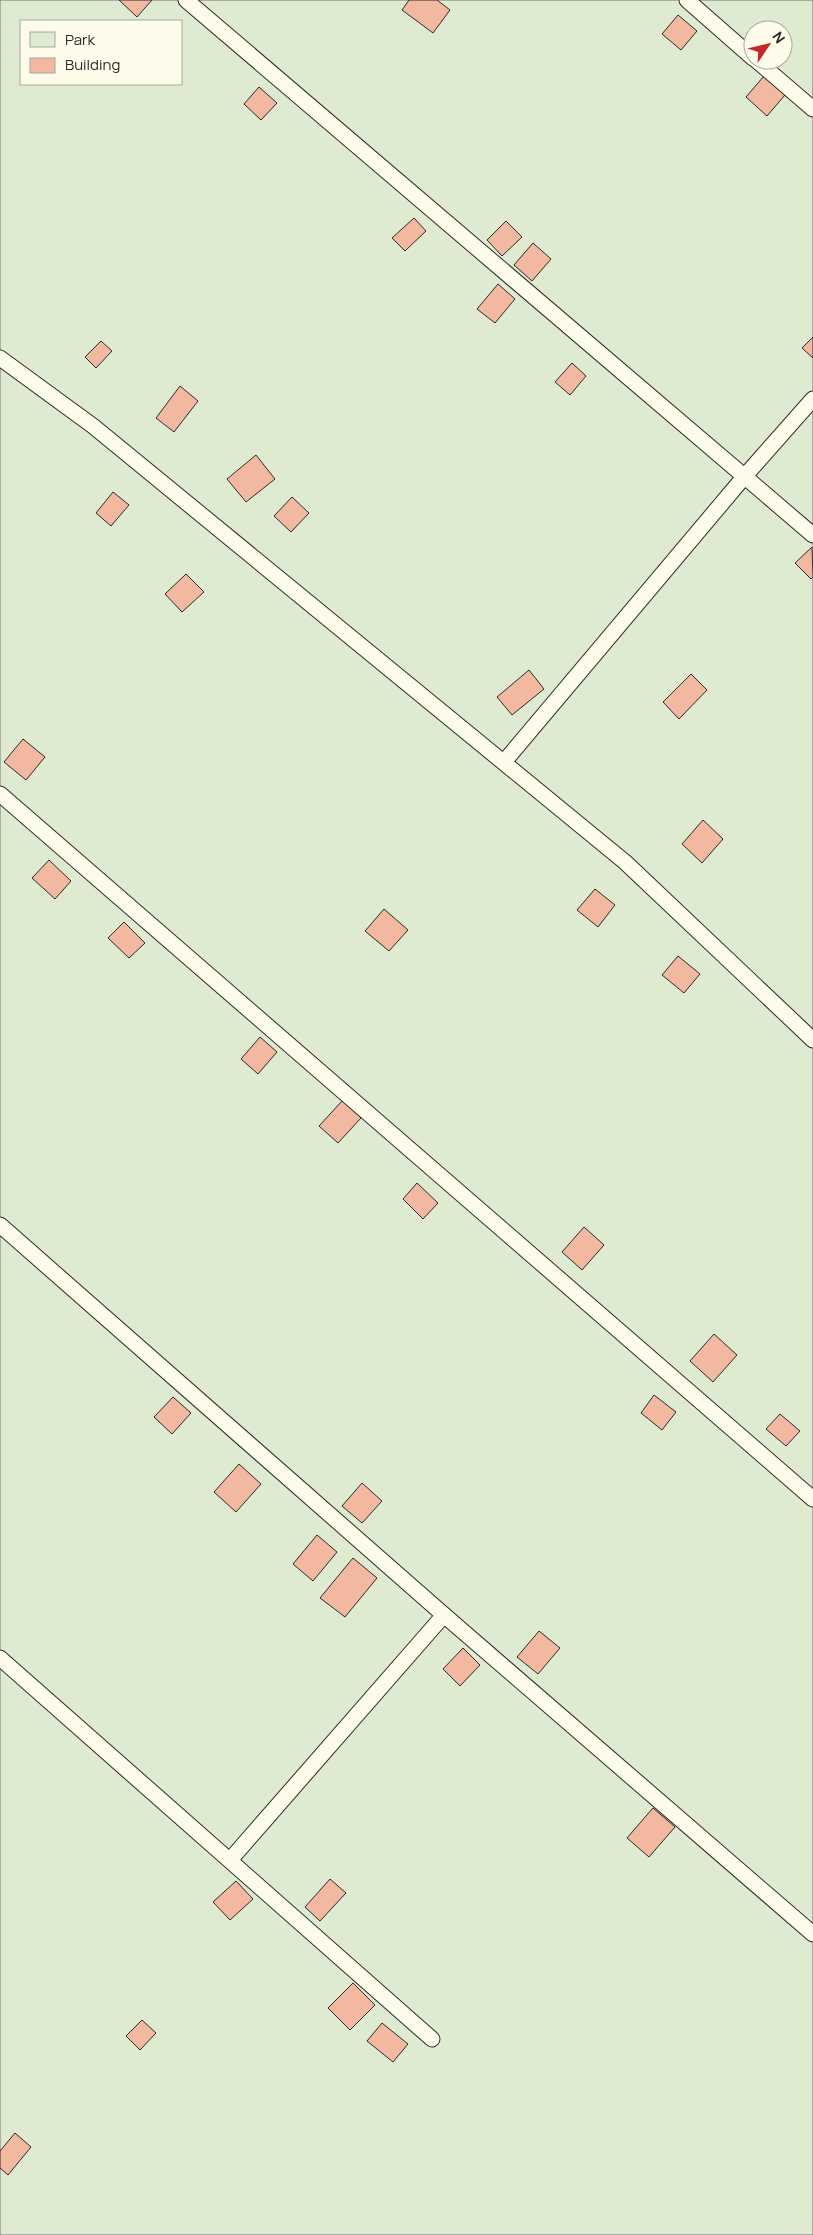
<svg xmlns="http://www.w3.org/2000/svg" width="813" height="2235" viewBox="0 0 813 2235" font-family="Manrope,sans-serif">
<rect width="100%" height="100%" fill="#fdfbea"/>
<path fill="#deebd1" stroke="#74746e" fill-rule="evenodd" d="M0,0h813v2235h-813zM21,21h160v63h-160zM753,30h30v30h-30z"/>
<g fill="#f2b8a0" stroke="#2b2b2b">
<polygon points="119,0 152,0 137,17"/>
<polygon points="409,0 437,0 450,10 433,33 402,10"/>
<polygon points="678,15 697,31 681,50 662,34"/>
<polygon points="764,76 785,95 767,116 746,97"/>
<polygon points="259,87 277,103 261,120 244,104"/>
<polygon points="414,218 426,231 405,251 392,238"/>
<polygon points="506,221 522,237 502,256 487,240"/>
<polygon points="533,243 551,259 532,281 514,265"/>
<polygon points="498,284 515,299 495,323 477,309"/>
<polygon points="813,337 813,358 802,348"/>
<polygon points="101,341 112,351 96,368 85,357"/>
<polygon points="572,363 586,376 570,395 555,382"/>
<polygon points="180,386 198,401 174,432 156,418"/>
<polygon points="256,455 275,479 246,502 227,479"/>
<polygon points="113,492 129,505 111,526 96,513"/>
<polygon points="292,497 309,513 291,532 274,516"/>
<polygon points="812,547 813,577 811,579 795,563"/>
<polygon points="186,574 204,592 182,612 165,594"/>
<polygon points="529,670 544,689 512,715 497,697"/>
<polygon points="691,674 707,690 679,719 663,702"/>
<polygon points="23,739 45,757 26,780 4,762"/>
<polygon points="703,820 723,839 702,863 682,844"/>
<polygon points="49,860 71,881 55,899 32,878"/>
<polygon points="595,889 615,905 598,927 577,910"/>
<polygon points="384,909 408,930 389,951 365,931"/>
<polygon points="124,922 145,943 129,958 108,938"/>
<polygon points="678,956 700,974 684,993 662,975"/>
<polygon points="260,1037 277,1052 258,1074 241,1059"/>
<polygon points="343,1100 361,1118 338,1143 319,1126"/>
<polygon points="417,1183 438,1203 423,1219 403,1199"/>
<polygon points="584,1227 604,1245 582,1270 562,1252"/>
<polygon points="714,1334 737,1355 713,1382 690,1361"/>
<polygon points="654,1395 676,1412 662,1430 641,1413"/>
<polygon points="173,1397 191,1413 172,1434 154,1417"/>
<polygon points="780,1414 800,1431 786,1446 766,1429"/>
<polygon points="239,1464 261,1484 236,1512 214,1492"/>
<polygon points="362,1483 382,1501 362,1523 342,1506"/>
<polygon points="317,1535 337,1552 313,1581 293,1564"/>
<polygon points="353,1558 377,1578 345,1617 320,1598"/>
<polygon points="539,1631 560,1648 538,1674 517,1657"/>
<polygon points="463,1648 480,1665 460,1686 443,1669"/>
<polygon points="653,1808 675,1827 649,1857 627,1838"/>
<polygon points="330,1879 346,1893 320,1921 305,1907"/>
<polygon points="236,1881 253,1899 230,1920 213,1902"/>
<polygon points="353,1983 375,2005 350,2030 328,2008"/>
<polygon points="142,2020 156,2033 140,2050 126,2036"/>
<polygon points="382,2023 408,2044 393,2062 367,2041"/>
<polygon points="15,2133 31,2147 8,2175 0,2168 0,2151"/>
</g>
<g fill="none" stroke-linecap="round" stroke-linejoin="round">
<g stroke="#2b2b2b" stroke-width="17">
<g id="lane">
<polyline points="186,0 813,535"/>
<polyline points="687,0 753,58"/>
<polyline points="756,60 813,109"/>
<polyline points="0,358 93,426 625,862 813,1040"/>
<polyline points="504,762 744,477 813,399"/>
<polyline points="0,794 813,1499"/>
<polyline points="0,1225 444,1615 813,1934"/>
<polyline points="0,1658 432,2039"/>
<polyline points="230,1860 444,1615"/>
</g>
</g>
<use href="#lane" stroke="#fdfbea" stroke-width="15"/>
</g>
<rect x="20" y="20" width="162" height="65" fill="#fdfbea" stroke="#a9a89e"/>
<rect x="30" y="32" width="25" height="15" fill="#deebd1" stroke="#a9a89e"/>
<text x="65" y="45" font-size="15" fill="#2b2b2b">Park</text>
<rect x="30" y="58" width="25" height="15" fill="#f2b8a0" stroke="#a9a89e"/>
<text x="65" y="70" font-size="15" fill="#2b2b2b">Building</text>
<g transform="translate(768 45) rotate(55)"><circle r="24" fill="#fdfbea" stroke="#a9a89e"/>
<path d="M0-4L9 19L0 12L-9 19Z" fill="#c62828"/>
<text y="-8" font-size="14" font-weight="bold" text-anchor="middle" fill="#2b2b2b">N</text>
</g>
</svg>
